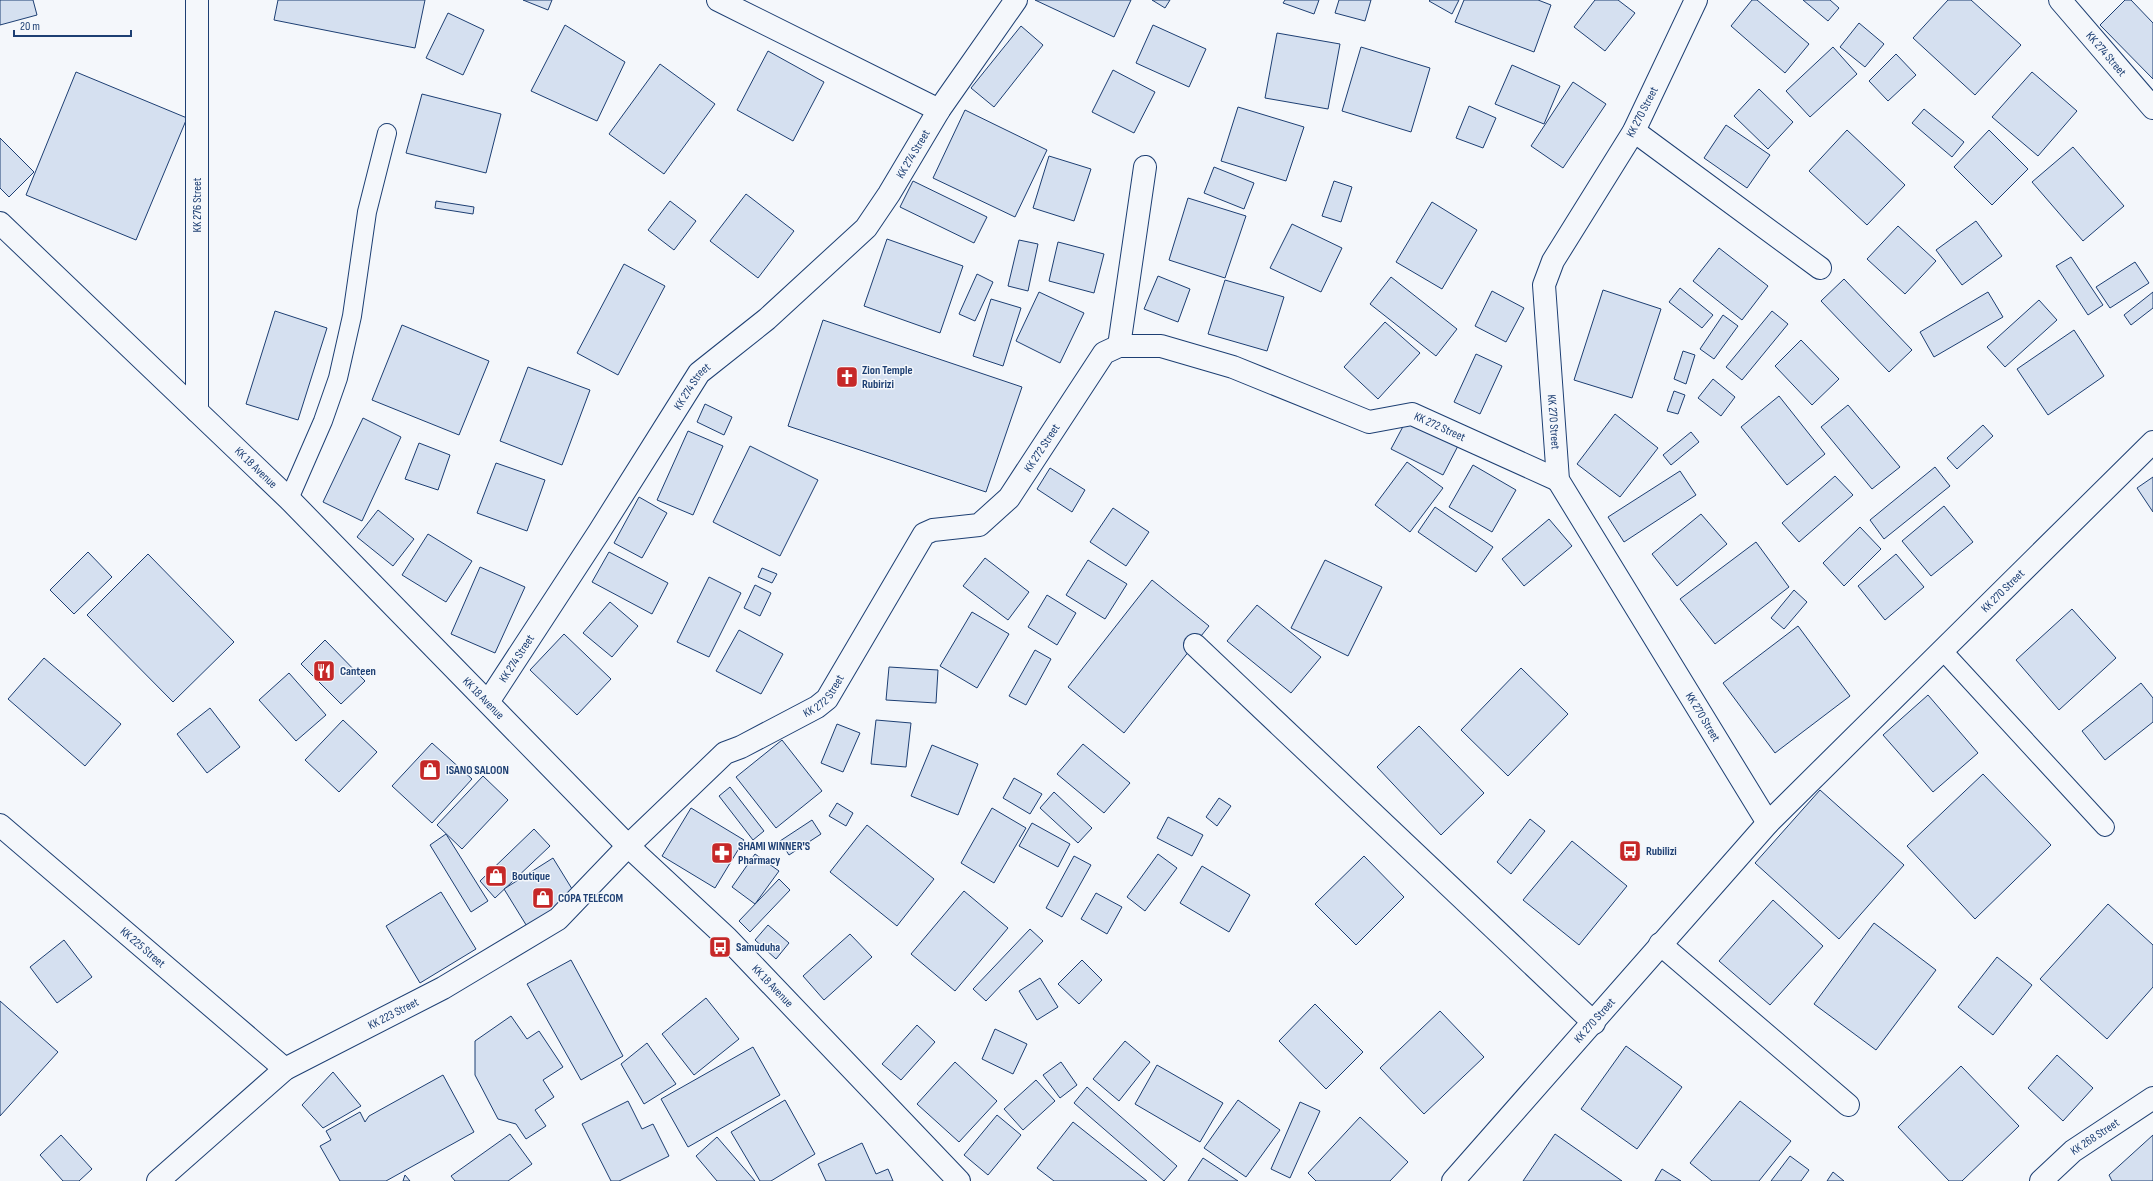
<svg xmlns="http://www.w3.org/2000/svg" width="2153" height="1181" viewBox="0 0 2153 1181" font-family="'Sofia Sans Condensed',sans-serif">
<rect width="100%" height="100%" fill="#f4f7fb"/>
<g fill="#d5e0f0" stroke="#1d3f73">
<polygon points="0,0 33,0 37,15 0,25"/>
<polygon points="278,0 425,0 415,48 274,20"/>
<polygon points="523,0 552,0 548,10"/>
<polygon points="1035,0 1131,0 1114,37"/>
<polygon points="1152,0 1170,0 1165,8"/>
<polygon points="1285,0 1319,0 1314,14 1283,3"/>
<polygon points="1339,0 1371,0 1365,21 1335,13"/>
<polygon points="1430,0 1459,0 1452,14 1429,1"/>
<polygon points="1464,0 1538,0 1551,5 1534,52 1455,22"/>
<polygon points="1595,0 1618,0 1635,13 1605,51 1574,27"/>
<polygon points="1752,0 1757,0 1809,44 1785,73 1731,26"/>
<polygon points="1803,0 1830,0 1839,8 1828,21"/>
<polygon points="1948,0 1971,0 2021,45 1975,95 1913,38"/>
<polygon points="2125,0 2131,0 2153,23 2153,79 2100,25"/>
<polygon points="448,13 484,30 463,75 426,58"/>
<polygon points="1859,23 1884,44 1865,67 1840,47"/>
<polygon points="565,25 625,62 597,121 531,91"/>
<polygon points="1153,25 1206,49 1189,87 1136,63"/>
<polygon points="1021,26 1043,45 994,107 971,88"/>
<polygon points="1277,33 1340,44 1328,109 1265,98"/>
<polygon points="1361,47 1430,68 1411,132 1342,111"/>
<polygon points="1833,47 1857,74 1810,117 1786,91"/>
<polygon points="768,51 824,82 793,141 737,110"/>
<polygon points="1896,54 1916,75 1888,101 1869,81"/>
<polygon points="660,64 715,104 664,174 609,134"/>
<polygon points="1512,65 1560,86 1544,124 1495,104"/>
<polygon points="1113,70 1155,92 1134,133 1092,112"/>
<polygon points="76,72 187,118 136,240 26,195"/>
<polygon points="2032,72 2077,111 2038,156 1992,117"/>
<polygon points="1573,82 1606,104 1563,168 1531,146"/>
<polygon points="1759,89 1793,122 1768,149 1734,116"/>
<polygon points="422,94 501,114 486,173 406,153"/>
<polygon points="1469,106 1496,118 1483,148 1456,138"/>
<polygon points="1238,107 1304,127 1286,181 1221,161"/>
<polygon points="1924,109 1964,142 1952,157 1912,123"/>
<polygon points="965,110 1047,150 1015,217 933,178"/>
<polygon points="1726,125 1770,155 1747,188 1704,158"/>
<polygon points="1847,130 1905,185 1867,225 1809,171"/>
<polygon points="1989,130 2028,169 1992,205 1954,167"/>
<polygon points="0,138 34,172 9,197 0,188"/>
<polygon points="2073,147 2124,206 2083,241 2032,182"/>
<polygon points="1049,156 1091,169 1074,221 1033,208"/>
<polygon points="1214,167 1254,183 1244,209 1204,193"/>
<polygon points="913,181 987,217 974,243 900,207"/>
<polygon points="1334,181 1352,187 1341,222 1322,216"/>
<polygon points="746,194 794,231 758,278 710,241"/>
<polygon points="1188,198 1246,216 1225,278 1169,260"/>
<polygon points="436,201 474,207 473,214 435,208"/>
<polygon points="670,201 696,221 674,250 648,230"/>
<polygon points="1432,202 1477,230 1442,289 1396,262"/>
<polygon points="1976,221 2002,256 1962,285 1936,250"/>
<polygon points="1292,224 1342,248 1321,292 1270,268"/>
<polygon points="1898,226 1936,261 1905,294 1867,259"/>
<polygon points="887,239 963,266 940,333 864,306"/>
<polygon points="1019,240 1038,244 1028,291 1008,286"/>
<polygon points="1058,242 1104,254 1094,293 1049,281"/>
<polygon points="1719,248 1768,286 1742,320 1693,281"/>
<polygon points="2071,257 2103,305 2088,315 2056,266"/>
<polygon points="2135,262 2149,283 2110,308 2096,287"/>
<polygon points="624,264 665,286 618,375 577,353"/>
<polygon points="977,274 993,282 975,321 959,314"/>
<polygon points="1158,276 1190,289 1178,322 1144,309"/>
<polygon points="1391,277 1457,329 1436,356 1370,304"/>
<polygon points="1844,279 1912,350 1889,372 1821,301"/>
<polygon points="1225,280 1284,297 1267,351 1208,334"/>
<polygon points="1680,288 1713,315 1702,328 1669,302"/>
<polygon points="1603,290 1661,309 1632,398 1574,380"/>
<polygon points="1492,291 1524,308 1506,342 1475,326"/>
<polygon points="1039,292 1084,313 1060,363 1016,341"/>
<polygon points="1988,292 2003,317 1934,357 1920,332"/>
<polygon points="2153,292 2153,308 2131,325 2124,315"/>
<polygon points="991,299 1021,308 1003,366 973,356"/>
<polygon points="2039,300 2057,320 2005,367 1987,347"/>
<polygon points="275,311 327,328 298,420 246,404"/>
<polygon points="1772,311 1788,324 1742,380 1726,367"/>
<polygon points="1723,315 1738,326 1714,359 1700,349"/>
<polygon points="823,320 1022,387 986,492 788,426"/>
<polygon points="1385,322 1420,353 1378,399 1344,367"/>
<polygon points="402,325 489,361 459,435 372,400"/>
<polygon points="2074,330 2104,376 2048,415 2017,369"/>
<polygon points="1801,340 1839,379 1812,405 1775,366"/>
<polygon points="1683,351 1695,355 1686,384 1674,379"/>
<polygon points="1476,354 1502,366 1480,414 1454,402"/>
<polygon points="528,367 590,390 562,465 500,441"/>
<polygon points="1713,379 1735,397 1721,416 1698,398"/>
<polygon points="1674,391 1685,395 1678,414 1667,411"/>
<polygon points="1779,396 1825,454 1787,485 1741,427"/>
<polygon points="705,404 732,417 724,435 697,422"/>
<polygon points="1848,405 1900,467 1872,489 1821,427"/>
<polygon points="1615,414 1658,448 1620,497 1577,464"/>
<polygon points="363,418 401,437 362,521 323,502"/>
<polygon points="1407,419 1459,444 1443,475 1391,449"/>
<polygon points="1983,425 1993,436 1957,469 1947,458"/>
<polygon points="688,431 723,446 693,515 657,500"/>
<polygon points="1691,432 1699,442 1671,465 1663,455"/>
<polygon points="419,443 450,455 438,490 405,479"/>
<polygon points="750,446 818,480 780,556 713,522"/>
<polygon points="1407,462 1443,488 1410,532 1375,505"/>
<polygon points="496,463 545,480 527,531 477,513"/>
<polygon points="1473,465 1516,490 1492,532 1449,507"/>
<polygon points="1935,467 1950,486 1884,539 1870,520"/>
<polygon points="1050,468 1085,490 1072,512 1037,489"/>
<polygon points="1680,471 1696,495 1624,542 1608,517"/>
<polygon points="1835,476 1853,495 1799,542 1782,523"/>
<polygon points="2153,477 2153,512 2137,488"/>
<polygon points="639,497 667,513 642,558 614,543"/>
<polygon points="1944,506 1973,542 1931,576 1902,541"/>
<polygon points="1435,507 1493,547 1476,572 1418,532"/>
<polygon points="1113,508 1149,532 1126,566 1090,542"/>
<polygon points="378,510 414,539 393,566 357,537"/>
<polygon points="1701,514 1727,544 1677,586 1652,554"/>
<polygon points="1549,519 1572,546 1524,586 1502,559"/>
<polygon points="1860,527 1881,549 1844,586 1823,563"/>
<polygon points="428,534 472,561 446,602 402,575"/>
<polygon points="1756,542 1789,587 1715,644 1680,599"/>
<polygon points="88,552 112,577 74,614 50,590"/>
<polygon points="609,552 668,583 652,614 592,582"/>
<polygon points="148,554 234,642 173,702 87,615"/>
<polygon points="1896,554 1924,587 1885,620 1858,586"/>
<polygon points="985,558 1029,592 1008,620 963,586"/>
<polygon points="1088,560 1127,584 1105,619 1066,595"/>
<polygon points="1325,560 1382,587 1348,656 1291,628"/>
<polygon points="480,567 525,587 495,653 451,634"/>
<polygon points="762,568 777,574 772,583 758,577"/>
<polygon points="709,577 741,593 709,657 677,642"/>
<polygon points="1152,580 1209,626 1124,733 1068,687"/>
<polygon points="755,585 771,593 760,616 744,608"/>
<polygon points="1794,590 1807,602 1784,629 1771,618"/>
<polygon points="1047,595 1076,613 1057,645 1028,627"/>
<polygon points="610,602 638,626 612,657 583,633"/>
<polygon points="1257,605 1321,657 1291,693 1227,641"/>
<polygon points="2072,609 2116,658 2059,710 2016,660"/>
<polygon points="972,612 1009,634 977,688 940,666"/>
<polygon points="1798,626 1850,696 1775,753 1723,683"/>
<polygon points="739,630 783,654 761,694 716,671"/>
<polygon points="564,634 611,679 577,715 530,670"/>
<polygon points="325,640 365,681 341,704 301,664"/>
<polygon points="1035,650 1051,659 1026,705 1009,696"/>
<polygon points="44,658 121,724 85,766 8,699"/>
<polygon points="889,667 938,670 936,703 886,700"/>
<polygon points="1521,668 1568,714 1508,776 1461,730"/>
<polygon points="289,673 326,715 296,741 259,700"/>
<polygon points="2141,683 2153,698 2153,722 2105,760 2082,731"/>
<polygon points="1928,695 1978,753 1933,792 1883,735"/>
<polygon points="210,708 240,747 207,773 177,734"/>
<polygon points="343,720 377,752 339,792 305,760"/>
<polygon points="876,720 911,723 906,767 871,764"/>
<polygon points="837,724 860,733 843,772 821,763"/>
<polygon points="1419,726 1484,793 1441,835 1377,767"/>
<polygon points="782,740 822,791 776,828 736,777"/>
<polygon points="432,743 472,779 432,823 392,786"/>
<polygon points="1083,744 1130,783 1104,813 1057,774"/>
<polygon points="932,745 978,764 958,815 911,796"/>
<polygon points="1983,774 2051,845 1975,919 1907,846"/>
<polygon points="483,776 508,800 462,849 437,825"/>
<polygon points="1014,778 1042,794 1030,814 1003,798"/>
<polygon points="730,787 764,831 753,840 719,796"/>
<polygon points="1820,790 1904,865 1839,939 1755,863"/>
<polygon points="1054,792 1092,828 1078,843 1040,808"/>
<polygon points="1219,798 1231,806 1217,826 1206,817"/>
<polygon points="837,803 853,813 846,826 829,816"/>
<polygon points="691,808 744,840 715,888 662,856"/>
<polygon points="992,808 1026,828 994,883 961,863"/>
<polygon points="1168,817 1203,835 1192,856 1157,838"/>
<polygon points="1530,819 1545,831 1511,874 1497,862"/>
<polygon points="812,820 821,834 789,855 780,841"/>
<polygon points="1032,823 1070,844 1058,867 1019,846"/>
<polygon points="867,825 934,879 897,926 830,872"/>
<polygon points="534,829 550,846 495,898 480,881"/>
<polygon points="446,834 488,901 471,912 430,845"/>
<polygon points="1572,841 1627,886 1579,945 1523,900"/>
<polygon points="755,854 779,871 755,904 732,887"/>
<polygon points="1158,854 1177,868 1145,911 1127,897"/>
<polygon points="1074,856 1091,865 1062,917 1046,908"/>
<polygon points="1364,856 1404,897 1356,945 1315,904"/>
<polygon points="553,858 577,897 528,928 504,889"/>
<polygon points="1202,866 1250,895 1229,932 1180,903"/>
<polygon points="779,879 790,890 750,932 739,921"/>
<polygon points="964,891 1008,928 955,991 911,954"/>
<polygon points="441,892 476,949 420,983 386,926"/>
<polygon points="1096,893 1122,907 1107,934 1081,919"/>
<polygon points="1773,900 1823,946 1770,1005 1719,961"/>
<polygon points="2108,904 2153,945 2153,987 2107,1039 2040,979"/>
<polygon points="1874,923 1936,970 1876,1050 1814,1004"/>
<polygon points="768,925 789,943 776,959 755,940"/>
<polygon points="1030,929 1043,941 986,1001 973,989"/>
<polygon points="850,934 872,957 824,1000 803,976"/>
<polygon points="64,940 92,977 57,1003 30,967"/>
<polygon points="1997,957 2032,985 1993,1035 1958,1007"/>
<polygon points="571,960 623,1056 581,1080 527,984"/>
<polygon points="1082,960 1102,980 1079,1004 1058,984"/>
<polygon points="1040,978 1058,1007 1037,1020 1019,991"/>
<polygon points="706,998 739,1039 694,1075 662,1034"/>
<polygon points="0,1001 58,1052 0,1116"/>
<polygon points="1315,1004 1363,1052 1326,1089 1279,1041"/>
<polygon points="1440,1011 1484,1057 1424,1114 1380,1068"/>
<polygon points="511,1016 527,1039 539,1031 563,1067 543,1080 554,1097 535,1110 546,1126 526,1139 516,1124 498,1119 475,1075 475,1041"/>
<polygon points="917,1025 935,1042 901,1080 882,1064"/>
<polygon points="995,1029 1027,1044 1013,1074 982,1059"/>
<polygon points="1125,1041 1150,1062 1119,1101 1093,1079"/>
<polygon points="647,1043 676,1084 644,1104 621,1064"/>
<polygon points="1626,1046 1682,1087 1637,1149 1581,1109"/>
<polygon points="753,1047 780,1095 688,1147 661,1099"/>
<polygon points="2057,1055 2093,1088 2063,1121 2028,1088"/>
<polygon points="955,1062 997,1101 959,1142 917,1104"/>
<polygon points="1061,1062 1077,1085 1060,1098 1043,1075"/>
<polygon points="1157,1065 1223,1103 1200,1142 1135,1104"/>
<polygon points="1961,1066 2019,1126 1962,1181 1949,1181 1898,1127"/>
<polygon points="333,1072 361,1106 323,1128 302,1105"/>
<polygon points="443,1075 474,1132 386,1181 340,1181 320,1146 331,1140 326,1131 360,1112 365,1122 369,1116"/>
<polygon points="1036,1080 1055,1101 1023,1130 1004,1109"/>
<polygon points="1087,1087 1177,1166 1164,1181 1074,1103"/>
<polygon points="785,1100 815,1154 771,1181 760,1181 731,1132"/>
<polygon points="1238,1100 1280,1130 1246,1177 1204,1148"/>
<polygon points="628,1101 642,1129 653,1124 669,1156 619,1181 611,1181 582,1124"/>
<polygon points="1740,1101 1791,1141 1759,1181 1712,1181 1690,1163"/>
<polygon points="1300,1102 1320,1111 1290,1178 1271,1169"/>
<polygon points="997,1115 1021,1135 988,1175 964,1155"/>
<polygon points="1360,1117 1408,1162 1390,1181 1316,1181 1308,1173"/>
<polygon points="1073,1122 1147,1181 1054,1181 1037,1168"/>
<polygon points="510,1134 532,1164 508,1181 455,1181 451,1176"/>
<polygon points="1555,1134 1622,1181 1523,1181"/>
<polygon points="61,1135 92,1169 79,1181 63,1181 40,1155"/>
<polygon points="2153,1135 2153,1181 2112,1181 2109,1175"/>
<polygon points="717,1137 755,1181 717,1181 696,1156"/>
<polygon points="862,1143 876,1174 888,1169 893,1181 826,1181 818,1164"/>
<polygon points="1790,1156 1809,1170 1801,1181 1771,1181"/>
<polygon points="1203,1158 1238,1181 1188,1181"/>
<polygon points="1662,1169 1681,1181 1655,1181"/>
<polygon points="1833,1172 1844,1181 1827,1181"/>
<polygon points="405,1175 410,1181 403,1181"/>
</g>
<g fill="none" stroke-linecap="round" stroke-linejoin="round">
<g stroke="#1d3f73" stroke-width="20">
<g id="service">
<polyline points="289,499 323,421 338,378 352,316 367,212 387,133"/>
<polyline points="1943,651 2105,827"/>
</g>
</g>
<g stroke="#1d3f73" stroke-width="24">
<g id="minor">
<polyline points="197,0 197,411"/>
<polyline points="718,0 939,110"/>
<path id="s1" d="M1696,0l-62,131 -81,130 -9,24 14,195 210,343"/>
<path id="s2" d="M2060,0l93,108"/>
<polyline points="1634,131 1820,268"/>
<polyline points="1119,346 1145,167"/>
<polyline points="1195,645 1594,1023"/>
<path id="s3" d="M488,702l111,-170 100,-159 68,-54 99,-91 23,-34 50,-84 77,-110"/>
<path id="s4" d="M0,825l285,244"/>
<polyline points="1660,944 1848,1105"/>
<path id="s5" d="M158,1181l127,-112 158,-81 115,-69 70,-73 97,-93 16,-6 76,-40 10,-8 97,-165 9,-4 46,-5 30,-27 95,-145 15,-7h42l72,21 136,55 43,-8 146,66"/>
<path id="s6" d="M1453,1181l315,-358 385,-381"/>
<path id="s7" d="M2041,1181l32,-30 80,-53"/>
</g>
</g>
<g stroke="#1d3f73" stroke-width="24">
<g id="secondary">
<path id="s8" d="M0,223l289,276 339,347 99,92 232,243"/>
</g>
</g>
<use href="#service" stroke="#f4f7fb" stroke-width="18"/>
<use href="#minor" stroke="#f4f7fb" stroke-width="22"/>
<use href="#secondary" stroke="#f4f7fb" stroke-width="22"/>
</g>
<defs>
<g id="church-square" transform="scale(1.15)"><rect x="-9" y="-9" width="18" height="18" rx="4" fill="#c62828" stroke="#f4f7fb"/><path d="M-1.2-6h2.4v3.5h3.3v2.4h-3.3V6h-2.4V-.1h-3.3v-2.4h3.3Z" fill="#fff"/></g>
<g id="restaurant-square" transform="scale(1.15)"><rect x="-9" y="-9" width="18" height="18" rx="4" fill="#c62828" stroke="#f4f7fb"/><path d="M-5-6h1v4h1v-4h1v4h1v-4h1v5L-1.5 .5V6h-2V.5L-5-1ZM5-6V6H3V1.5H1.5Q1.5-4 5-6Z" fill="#fff"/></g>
<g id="shop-square" transform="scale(1.15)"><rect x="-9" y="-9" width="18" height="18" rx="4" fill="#c62828" stroke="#f4f7fb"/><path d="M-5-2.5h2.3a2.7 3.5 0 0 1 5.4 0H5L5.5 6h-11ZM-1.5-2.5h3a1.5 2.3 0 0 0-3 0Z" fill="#fff"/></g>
<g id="bus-square" transform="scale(1.15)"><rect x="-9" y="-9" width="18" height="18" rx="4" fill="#c62828" stroke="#f4f7fb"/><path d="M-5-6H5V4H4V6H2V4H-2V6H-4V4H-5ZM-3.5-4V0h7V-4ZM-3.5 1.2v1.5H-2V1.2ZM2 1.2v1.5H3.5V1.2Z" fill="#fff"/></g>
<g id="pharmacy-square" transform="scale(1.15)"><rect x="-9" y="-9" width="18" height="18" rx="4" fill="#c62828" stroke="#f4f7fb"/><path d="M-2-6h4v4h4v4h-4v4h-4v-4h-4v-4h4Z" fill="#fff"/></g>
</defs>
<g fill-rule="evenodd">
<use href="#church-square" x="847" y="377"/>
<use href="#restaurant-square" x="324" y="671"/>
<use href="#shop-square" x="430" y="770"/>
<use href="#bus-square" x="1630" y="851"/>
<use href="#pharmacy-square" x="722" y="853"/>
<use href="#shop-square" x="496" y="876"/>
<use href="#shop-square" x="543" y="898"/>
<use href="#bus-square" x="720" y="947"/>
</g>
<g text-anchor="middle" stroke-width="3" stroke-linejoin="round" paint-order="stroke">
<g font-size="12" fill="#1d3f73" stroke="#f4f7fb">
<text dy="4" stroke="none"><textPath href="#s2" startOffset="71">KK 274 Street</textPath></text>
<text transform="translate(1642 112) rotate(-63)" y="4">KK 270 Street</text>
<text dy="4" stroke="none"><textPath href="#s3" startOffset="700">KK 274 Street</textPath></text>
<text transform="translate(197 205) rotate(-90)" y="4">KK 276 Street</text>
<text dy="4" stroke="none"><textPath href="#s3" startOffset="376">KK 274 Street</textPath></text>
<text dy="4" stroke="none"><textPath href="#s1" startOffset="461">KK 270 Street</textPath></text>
<text dy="4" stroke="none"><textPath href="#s5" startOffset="1648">KK 272 Street</textPath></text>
<text dy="4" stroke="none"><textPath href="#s5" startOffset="1180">KK 272 Street</textPath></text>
<text dy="4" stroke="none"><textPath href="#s8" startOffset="354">KK 18 Avenue</textPath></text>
<text dy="4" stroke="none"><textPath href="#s6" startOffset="807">KK 270 Street</textPath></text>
<text dy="4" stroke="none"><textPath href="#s3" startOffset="52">KK 274 Street</textPath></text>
<text dy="4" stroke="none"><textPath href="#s5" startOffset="832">KK 272 Street</textPath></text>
<text dy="4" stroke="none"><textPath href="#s8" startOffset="678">KK 18 Avenue</textPath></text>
<text dy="4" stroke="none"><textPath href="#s1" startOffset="797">KK 270 Street</textPath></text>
<text dy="4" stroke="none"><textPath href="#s4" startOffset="188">KK 225 Street</textPath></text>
<text dy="4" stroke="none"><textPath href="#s8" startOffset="1086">KK 18 Avenue</textPath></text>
<text dy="4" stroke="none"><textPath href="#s5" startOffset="291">KK 223 Street</textPath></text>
<text dy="4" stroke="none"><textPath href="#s6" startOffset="214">KK 270 Street</textPath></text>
<text dy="4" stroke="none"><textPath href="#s7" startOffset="70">KK 268 Street</textPath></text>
</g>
<g font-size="12" font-weight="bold" fill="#1d3f73" stroke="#f4f7fb" text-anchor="start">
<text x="862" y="374">Zion Temple<tspan x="862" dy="14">Rubirizi</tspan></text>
<text x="340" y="675">Canteen</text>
<text x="446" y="774">ISANO SALOON</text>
<text x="738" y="850">SHAMI WINNER'S<tspan x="738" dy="14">Pharmacy</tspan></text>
<text x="1646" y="855">Rubilizi</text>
<text x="512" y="880">Boutique</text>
<text x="558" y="902">COPA TELECOM</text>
<text x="736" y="951">Samuduha</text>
</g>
</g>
<path d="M14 30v6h117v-6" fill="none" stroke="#1d3f73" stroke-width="2"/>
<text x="20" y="30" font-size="12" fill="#1d3f73" stroke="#f4f7fb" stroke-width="3" paint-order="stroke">20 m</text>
</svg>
